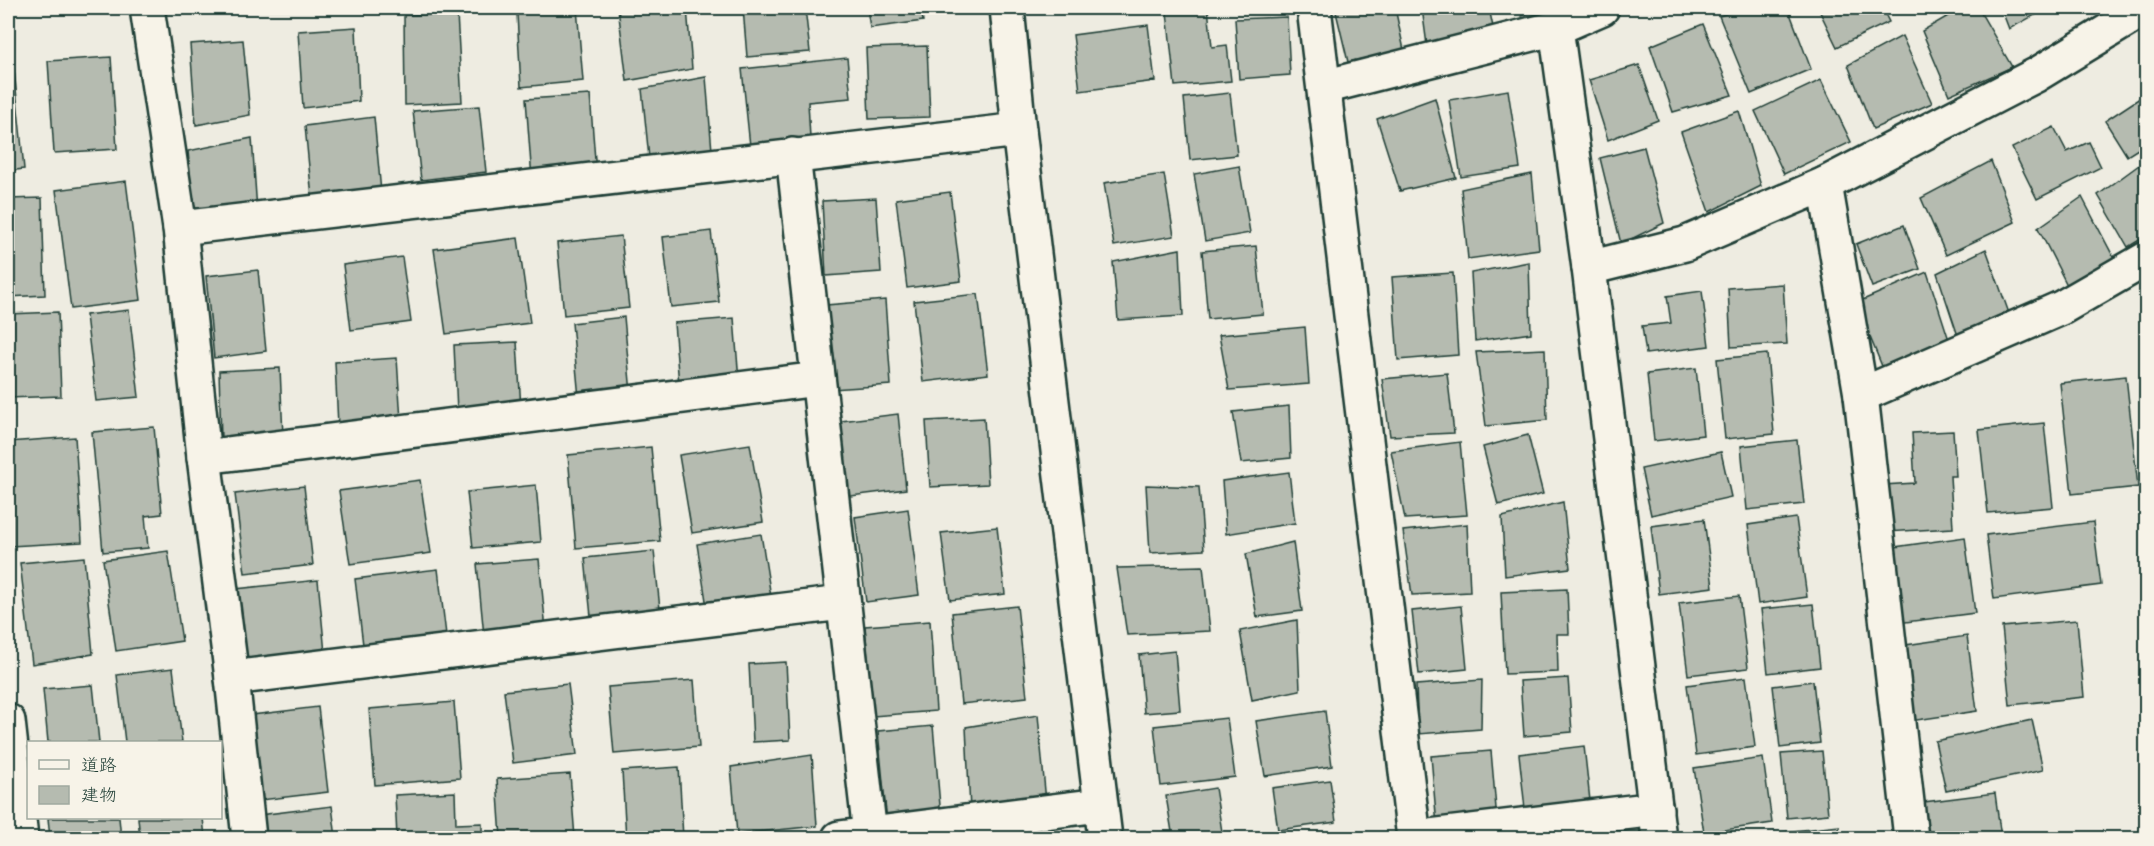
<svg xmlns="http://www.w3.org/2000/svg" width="2154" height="846" viewBox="0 0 2154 846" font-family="'Shantell Sans','Klee One',sans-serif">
<rect width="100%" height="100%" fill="#eeece1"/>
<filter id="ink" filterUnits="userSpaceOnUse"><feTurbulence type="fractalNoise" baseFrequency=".0167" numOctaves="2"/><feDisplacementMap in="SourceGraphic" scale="12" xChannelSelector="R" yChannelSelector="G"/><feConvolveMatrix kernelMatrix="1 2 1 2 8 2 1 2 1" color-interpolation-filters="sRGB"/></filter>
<g filter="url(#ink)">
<g fill="#b5bbb0" stroke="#1f3d34" stroke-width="1.5">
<polygon points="569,8 577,8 583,81 521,87 517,14"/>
<polygon points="618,8 687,8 692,69 627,81"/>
<polygon points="743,8 805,8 810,52 747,57"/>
<polygon points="867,8 921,8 923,21 870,28"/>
<polygon points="1208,8 1212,47 1227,45 1231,81 1175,86 1167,12"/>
<polygon points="1335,8 1395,8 1404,50 1348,62"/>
<polygon points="1422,8 1489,8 1493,27 1427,45"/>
<polygon points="1518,8 1541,8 1522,16"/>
<polygon points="1744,8 1788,8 1811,69 1751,94 1719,16"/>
<polygon points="1818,8 1882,8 1889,22 1837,47"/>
<polygon points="1962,8 1978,8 2012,67 1949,95 1922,31"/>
<polygon points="2001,8 2048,8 2009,29"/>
<polygon points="457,14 462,102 405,105 404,15"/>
<polygon points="1287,17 1290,75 1239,79 1235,19"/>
<polygon points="1703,24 1732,95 1673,112 1650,46"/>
<polygon points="1148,25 1155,81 1080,91 1073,35"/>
<polygon points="356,27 359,101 303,108 298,31"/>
<polygon points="1902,36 1932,103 1873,129 1848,65"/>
<polygon points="243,40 250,115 196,125 190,44"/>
<polygon points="927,46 930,117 869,119 866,48"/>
<polygon points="111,57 117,149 54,153 48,61"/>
<polygon points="847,58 851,98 808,102 810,138 750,146 742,69"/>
<polygon points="1639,65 1658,120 1608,140 1589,80"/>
<polygon points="8,69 14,69 24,169 8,171"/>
<polygon points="706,77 712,151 649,158 642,89"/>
<polygon points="1821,80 1851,142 1784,174 1755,111"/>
<polygon points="1508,90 1520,168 1461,177 1449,100"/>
<polygon points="1230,93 1237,155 1190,160 1184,98"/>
<polygon points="2146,94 2146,144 2127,156 2105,121"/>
<polygon points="590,95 596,173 532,179 526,99"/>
<polygon points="1435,98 1456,178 1400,191 1377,119"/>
<polygon points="479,106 486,172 421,180 413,111"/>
<polygon points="1739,111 1761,186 1709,212 1681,132"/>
<polygon points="374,117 381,192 312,198 305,126"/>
<polygon points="2054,127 2067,152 2089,142 2101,167 2037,199 2012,148"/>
<polygon points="252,138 257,211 194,219 188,151"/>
<polygon points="1644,147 1664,223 1621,244 1600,158"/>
<polygon points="1991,161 2015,222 1946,255 1921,198"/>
<polygon points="2139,165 2146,177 2146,236 2128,247 2098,195"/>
<polygon points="1239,166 1250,233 1205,241 1194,174"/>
<polygon points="1164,174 1174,236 1114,246 1104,183"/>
<polygon points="1532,174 1539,249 1468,259 1461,189"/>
<polygon points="126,181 141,300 71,309 56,190"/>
<polygon points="950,192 961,281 907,288 896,199"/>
<polygon points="2082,197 2116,262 2067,285 2038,228"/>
<polygon points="42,198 45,295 8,297 8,199"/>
<polygon points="876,198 881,272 826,276 822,201"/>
<polygon points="1904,225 1920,269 1872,287 1856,244"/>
<polygon points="711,231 719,302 671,307 663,237"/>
<polygon points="621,236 629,308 564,315 557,243"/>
<polygon points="518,238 530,323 446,334 434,249"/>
<polygon points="1256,246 1263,314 1208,319 1202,251"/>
<polygon points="1180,249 1183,316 1118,320 1113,262"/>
<polygon points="1986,249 2010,316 1958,336 1937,273"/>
<polygon points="402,257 411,322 351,330 343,265"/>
<polygon points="1529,262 1531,333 1475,341 1471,273"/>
<polygon points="258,270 266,351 214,358 206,276"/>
<polygon points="1927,272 1950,343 1884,371 1856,303"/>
<polygon points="1453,273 1458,355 1398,360 1392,277"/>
<polygon points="1783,284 1787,344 1731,347 1728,288"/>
<polygon points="1702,291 1709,346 1646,354 1642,326 1671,323 1667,296"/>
<polygon points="978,294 988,374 923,382 914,301"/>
<polygon points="885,300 891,385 832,389 826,305"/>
<polygon points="2140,302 2146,302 2146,354"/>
<polygon points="129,310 139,397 96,401 86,315"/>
<polygon points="58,312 61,396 8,398 8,314"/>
<polygon points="624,317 631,393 579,398 572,323"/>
<polygon points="734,318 739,381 679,385 674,323"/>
<polygon points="1305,327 1309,384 1229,390 1219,335"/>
<polygon points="517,342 521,409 457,412 454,345"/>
<polygon points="1545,349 1547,420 1486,426 1476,352"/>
<polygon points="1767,354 1774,434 1725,439 1717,359"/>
<polygon points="397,358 401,421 338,426 335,362"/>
<polygon points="280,368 283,437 221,439 219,371"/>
<polygon points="1696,368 1703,435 1654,441 1647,374"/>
<polygon points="1447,373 1454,433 1390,436 1382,379"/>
<polygon points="2126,376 2138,487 2072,494 2060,383"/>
<polygon points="1289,406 1291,458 1241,463 1233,412"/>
<polygon points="898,414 906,489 843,497 833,422"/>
<polygon points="984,418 988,484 930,487 926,421"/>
<polygon points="2044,423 2053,507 1988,513 1979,430"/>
<polygon points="154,427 162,514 145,516 148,548 103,552 92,432"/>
<polygon points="1953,431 1956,476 1950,476 1953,528 1886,532 1883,485 1915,483 1912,433"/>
<polygon points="1528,435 1543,494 1498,505 1483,447"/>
<polygon points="75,437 82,542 10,546 8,503 8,442"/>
<polygon points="1797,440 1804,504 1747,510 1741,446"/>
<polygon points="1460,442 1467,515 1405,519 1391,451"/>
<polygon points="750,444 763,522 692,533 679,455"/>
<polygon points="651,447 660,541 576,548 568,455"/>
<polygon points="1721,452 1731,497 1651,515 1641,469"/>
<polygon points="1289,472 1295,523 1226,534 1222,481"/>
<polygon points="420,480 431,553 350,564 339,491"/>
<polygon points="536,485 541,542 473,548 467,492"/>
<polygon points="1146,485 1199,487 1204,550 1150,553"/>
<polygon points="304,486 313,565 245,573 235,494"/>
<polygon points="1563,502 1570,568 1505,576 1502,517"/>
<polygon points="908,509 919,595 866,602 855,517"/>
<polygon points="1796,518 1807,597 1758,604 1748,525"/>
<polygon points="1704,519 1713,587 1659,594 1651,526"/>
<polygon points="2093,522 2101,585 1994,599 1986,535"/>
<polygon points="1467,524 1470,592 1412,595 1403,531"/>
<polygon points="997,527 1005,594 950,600 941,533"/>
<polygon points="761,534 771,597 707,607 697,544"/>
<polygon points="1965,537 1975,613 1898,623 1888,548"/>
<polygon points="1293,542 1302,611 1257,617 1246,554"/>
<polygon points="168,551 182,641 116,651 103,560"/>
<polygon points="654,551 661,619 592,626 585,558"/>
<polygon points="84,557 93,654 32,664 20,563"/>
<polygon points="539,559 546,630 484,636 477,564"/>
<polygon points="1203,566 1210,631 1127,635 1117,568"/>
<polygon points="438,569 447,643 364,653 355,579"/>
<polygon points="318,580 325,653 243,662 236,589"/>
<polygon points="1567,589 1569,634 1557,634 1558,672 1505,674 1501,592"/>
<polygon points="1739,596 1748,668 1688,675 1679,603"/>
<polygon points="1813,604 1820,667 1768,673 1761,609"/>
<polygon points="1017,606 1027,697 961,704 952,613"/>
<polygon points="1461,606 1467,669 1419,674 1412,611"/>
<polygon points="1297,620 1300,690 1252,700 1240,631"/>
<polygon points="2077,620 2084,697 2010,705 2002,627"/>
<polygon points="930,621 936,711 873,716 865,626"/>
<polygon points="1967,636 1977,711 1910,721 1899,646"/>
<polygon points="1175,651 1180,710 1144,713 1139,655"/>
<polygon points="786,662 790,740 753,742 749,664"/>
<polygon points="173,668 182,742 125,742 117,675"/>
<polygon points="1746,677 1755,747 1696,755 1687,685"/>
<polygon points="1568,678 1572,732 1524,736 1520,681"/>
<polygon points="694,680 699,747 614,754 608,687"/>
<polygon points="1482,680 1481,729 1418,734 1416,685"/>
<polygon points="1813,681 1820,743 1780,748 1773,686"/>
<polygon points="568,684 577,755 513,763 504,691"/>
<polygon points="93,685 99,742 48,742 43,689"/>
<polygon points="454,702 460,778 375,785 369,709"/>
<polygon points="318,707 328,792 261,800 252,715"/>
<polygon points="1325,711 1332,766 1265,776 1256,721"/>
<polygon points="1038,715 1046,802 970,810 966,727"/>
<polygon points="1227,718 1235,777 1161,786 1154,726"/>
<polygon points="2032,720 2043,770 1946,791 1935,741"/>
<polygon points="933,726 941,817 887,823 878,731"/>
<polygon points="1584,746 1591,810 1526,818 1519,754"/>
<polygon points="1491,751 1497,820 1437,826 1431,756"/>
<polygon points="1822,751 1828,814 1787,818 1781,754"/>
<polygon points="812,755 817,826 737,834 731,767"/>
<polygon points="1763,758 1772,823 1704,833 1694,768"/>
<polygon points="679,767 683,838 626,838 622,771"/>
<polygon points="570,774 575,838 501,838 497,779"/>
<polygon points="1330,780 1336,822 1278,830 1272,788"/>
<polygon points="1215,788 1223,838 1173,838 1166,796"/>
<polygon points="455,792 456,824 482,823 482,838 397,838 395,795"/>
<polygon points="1995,793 2001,838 1928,838 1924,802"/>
<polygon points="332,806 336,838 262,838 259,815"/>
<polygon points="48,818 119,818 121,838 50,838"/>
<polygon points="138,818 203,818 205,838 140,838"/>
<polygon points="1839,826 1840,838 1785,838 1784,832"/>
</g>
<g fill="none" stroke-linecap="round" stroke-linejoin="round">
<g stroke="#1f3d34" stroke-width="38">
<g id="street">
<polyline points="147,8 180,228 204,457 232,678 249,838"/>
<polyline points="1314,8 1414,838"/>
<polyline points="1556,28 1589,268 1659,838"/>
<polyline points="1324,87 1556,28 1602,8"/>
<polyline points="793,155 870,835"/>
<polyline points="1825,184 1861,395 1911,838"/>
<polyline points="180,228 1019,130"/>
<polyline points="1589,268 1685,244 1825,184 2036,75 2146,8"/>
<polyline points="1861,395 2061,308 2146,259"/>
<polyline points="204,457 818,379"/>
<polyline points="232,678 842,603"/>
<polyline points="8,721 21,838"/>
<polyline points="839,838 1100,805"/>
<polyline points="1413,838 1656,809"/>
</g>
</g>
<g stroke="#1f3d34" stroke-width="38">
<polyline id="secondary" points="1007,8 1019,130 1105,838"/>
</g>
<use href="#street" stroke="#f7f3e8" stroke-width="33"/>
<use href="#secondary" stroke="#f7f3e8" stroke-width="33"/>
</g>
</g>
<rect width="2154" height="846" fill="none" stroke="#f7f3e8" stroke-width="30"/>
<rect x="15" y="15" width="2124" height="816" fill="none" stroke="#1f3d34" stroke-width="2" filter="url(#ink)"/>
<rect x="27" y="741" width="195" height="78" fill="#f7f3e8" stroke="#a1aaa0" stroke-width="1.5"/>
<rect x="39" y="760" width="30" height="9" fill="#f7f3e8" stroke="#a1aaa0" stroke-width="1.5"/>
<text x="81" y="771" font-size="18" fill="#1f3d34">道路</text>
<rect x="39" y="786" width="30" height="18" fill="#b5bbb0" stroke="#a1aaa0" stroke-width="1.5"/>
<text x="81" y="801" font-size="18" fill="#1f3d34">建物</text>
</svg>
